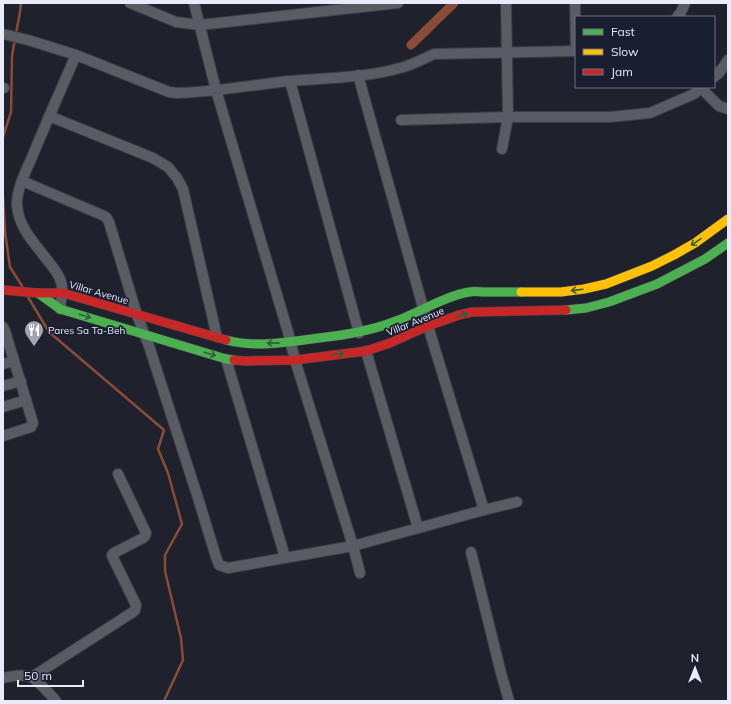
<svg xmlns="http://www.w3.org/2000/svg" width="731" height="704" viewBox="0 0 731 704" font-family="Mulish,sans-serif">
<rect width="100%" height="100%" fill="#1f222c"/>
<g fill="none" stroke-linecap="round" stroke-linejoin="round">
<g stroke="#8a4c37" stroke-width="2.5">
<polyline points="16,34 20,12 21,3"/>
<polyline points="3,137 11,112 12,56 15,39"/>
<polyline points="3,196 5,232 10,267 22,286"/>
<polyline points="28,297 49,332 164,430 158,449 168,473 182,524 165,555 165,571 181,638 183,660 164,701"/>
</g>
<polyline stroke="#8a4c37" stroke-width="9" points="411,45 454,3"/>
<g stroke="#3b3c45" stroke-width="12">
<g id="street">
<polyline points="130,3 176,22 200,25 398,3"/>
<polyline points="194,3 216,90 288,332 295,360 353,546 360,573"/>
<polyline points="575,3 576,51"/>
<polyline points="677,17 681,12 685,3"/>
<path d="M3,34l25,6 48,15 93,37 8,1c37,-1 75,-8 112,-12 36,-3 76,-3 111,-13 12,-3 23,-9 34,-14l142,-3"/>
<polyline points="714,77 719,73 728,60"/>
<polyline points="290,81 359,333"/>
<polyline points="3,88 4,88"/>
<polyline points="701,88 719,106 728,109"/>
<polyline points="49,116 153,158 168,167 177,178 183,189 217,337"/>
<polyline points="401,120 508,117 610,117 650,113 694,94 702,87"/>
<polyline points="502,149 508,117 506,3"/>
<polyline points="22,181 102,215 106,217 109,222 137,315 149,346 198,498 216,557 219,565 228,568 353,546 484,510 431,336 358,75"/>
<path d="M60,309c1,-9 4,-19 1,-27 -2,-8 -8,-15 -13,-21 -13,-17 -29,-33 -31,-55 -1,-16 9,-35 15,-49 14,-34 29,-68 44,-102"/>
<polyline points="3,327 5,331 33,423 31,427 3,436"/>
<polyline points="366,351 418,528"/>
<polyline points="226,359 285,557"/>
<polyline points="3,364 14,361"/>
<polyline points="3,386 21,381"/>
<polyline points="3,407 26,400"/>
<polyline points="484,510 517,502"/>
<polyline points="471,552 501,673 509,701"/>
<polyline points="32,677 133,612 135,610 136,605 113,558 112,555 114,553 143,538 145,536 146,533 118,474"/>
<path d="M3,678c8,-2 20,-4 28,-1 5,2 21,19 25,24"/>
</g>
</g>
<g stroke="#3b3c45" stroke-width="10">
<g id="fast">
<polyline points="38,293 60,309 226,359 234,360"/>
<polyline points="566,310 586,308 609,302 657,284 705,259 728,243"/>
<path d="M226,340c30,8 63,2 93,-2 27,-3 52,-7 77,-17 22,-8 51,-26 73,-29 5,-1 11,0 16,0 12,0 24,0 36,0"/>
</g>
</g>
<g stroke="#3b3c45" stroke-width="10">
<polyline id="slow" points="521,292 561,292 584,289 606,284 652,266 674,255 695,243 728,219"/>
</g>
<g stroke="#3b3c45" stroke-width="10">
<g id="jam">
<polyline points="3,290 38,293 63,293 226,340"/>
<polyline points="234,360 245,361 295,360 366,351 390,343 428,326 459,315 472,312 566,310"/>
</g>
</g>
<use href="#street" stroke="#5a5c64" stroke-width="10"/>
<use href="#fast" stroke="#4caf50" stroke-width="9"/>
<use href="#slow" stroke="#ffc107" stroke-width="9"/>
<use href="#jam" stroke="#c62828" stroke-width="9"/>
</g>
<defs><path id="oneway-shaft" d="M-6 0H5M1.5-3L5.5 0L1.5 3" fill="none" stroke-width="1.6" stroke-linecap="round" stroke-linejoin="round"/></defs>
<g stroke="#305f3f">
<use href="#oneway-shaft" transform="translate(696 242) rotate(146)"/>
<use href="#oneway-shaft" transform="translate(577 290) rotate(173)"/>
<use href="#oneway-shaft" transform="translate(462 315) rotate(-16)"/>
<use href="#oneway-shaft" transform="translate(85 316) rotate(17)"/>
<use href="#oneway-shaft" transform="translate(273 343) rotate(179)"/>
<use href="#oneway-shaft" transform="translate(210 354) rotate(17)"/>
<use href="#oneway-shaft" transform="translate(338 354) rotate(-7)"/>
</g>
<defs>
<g id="restaurant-pin" transform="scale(1)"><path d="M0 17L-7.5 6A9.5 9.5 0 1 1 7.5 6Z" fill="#a2a5b1" stroke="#1a1e31"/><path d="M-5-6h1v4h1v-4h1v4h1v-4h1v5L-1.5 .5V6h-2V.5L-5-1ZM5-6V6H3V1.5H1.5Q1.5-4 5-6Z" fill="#fff"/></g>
</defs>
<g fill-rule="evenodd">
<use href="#restaurant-pin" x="34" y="330"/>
</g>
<g text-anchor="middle" stroke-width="3.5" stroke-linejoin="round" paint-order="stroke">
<g font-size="10" fill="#e8ebf9" stroke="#1a1e31">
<text transform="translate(99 292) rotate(16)" y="4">Villar Avenue</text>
<text transform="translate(415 321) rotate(-22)" y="4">Villar Avenue</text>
</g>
<g font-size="10" fill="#e8ebf9" stroke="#1a1e31" text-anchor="start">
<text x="48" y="334">Pares Sa Ta-Beh</text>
</g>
</g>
<rect width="731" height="704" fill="none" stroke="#e8ebf9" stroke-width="8"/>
<rect x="575" y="16" width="140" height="72" fill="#1a1e31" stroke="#6c7081"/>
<rect x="583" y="29" width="20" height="6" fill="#4caf50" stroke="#6c7081"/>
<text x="611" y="36" font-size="12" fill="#e8ebf9">Fast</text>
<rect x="583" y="49" width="20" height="6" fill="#ffc107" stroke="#6c7081"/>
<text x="611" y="56" font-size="12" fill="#e8ebf9">Slow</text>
<rect x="583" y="69" width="20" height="6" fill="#c62828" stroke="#6c7081"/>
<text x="611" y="76" font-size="12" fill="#e8ebf9">Jam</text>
<g transform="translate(695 668)" stroke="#1a1e31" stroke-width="3" paint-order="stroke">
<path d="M0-3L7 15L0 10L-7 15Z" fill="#e8ebf9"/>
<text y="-6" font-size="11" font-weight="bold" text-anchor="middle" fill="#e8ebf9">N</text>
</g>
<path d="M18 680v6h65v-6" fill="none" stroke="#e8ebf9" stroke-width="2"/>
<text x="24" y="680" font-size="12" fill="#e8ebf9" stroke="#1a1e31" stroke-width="3" paint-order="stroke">50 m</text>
</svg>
